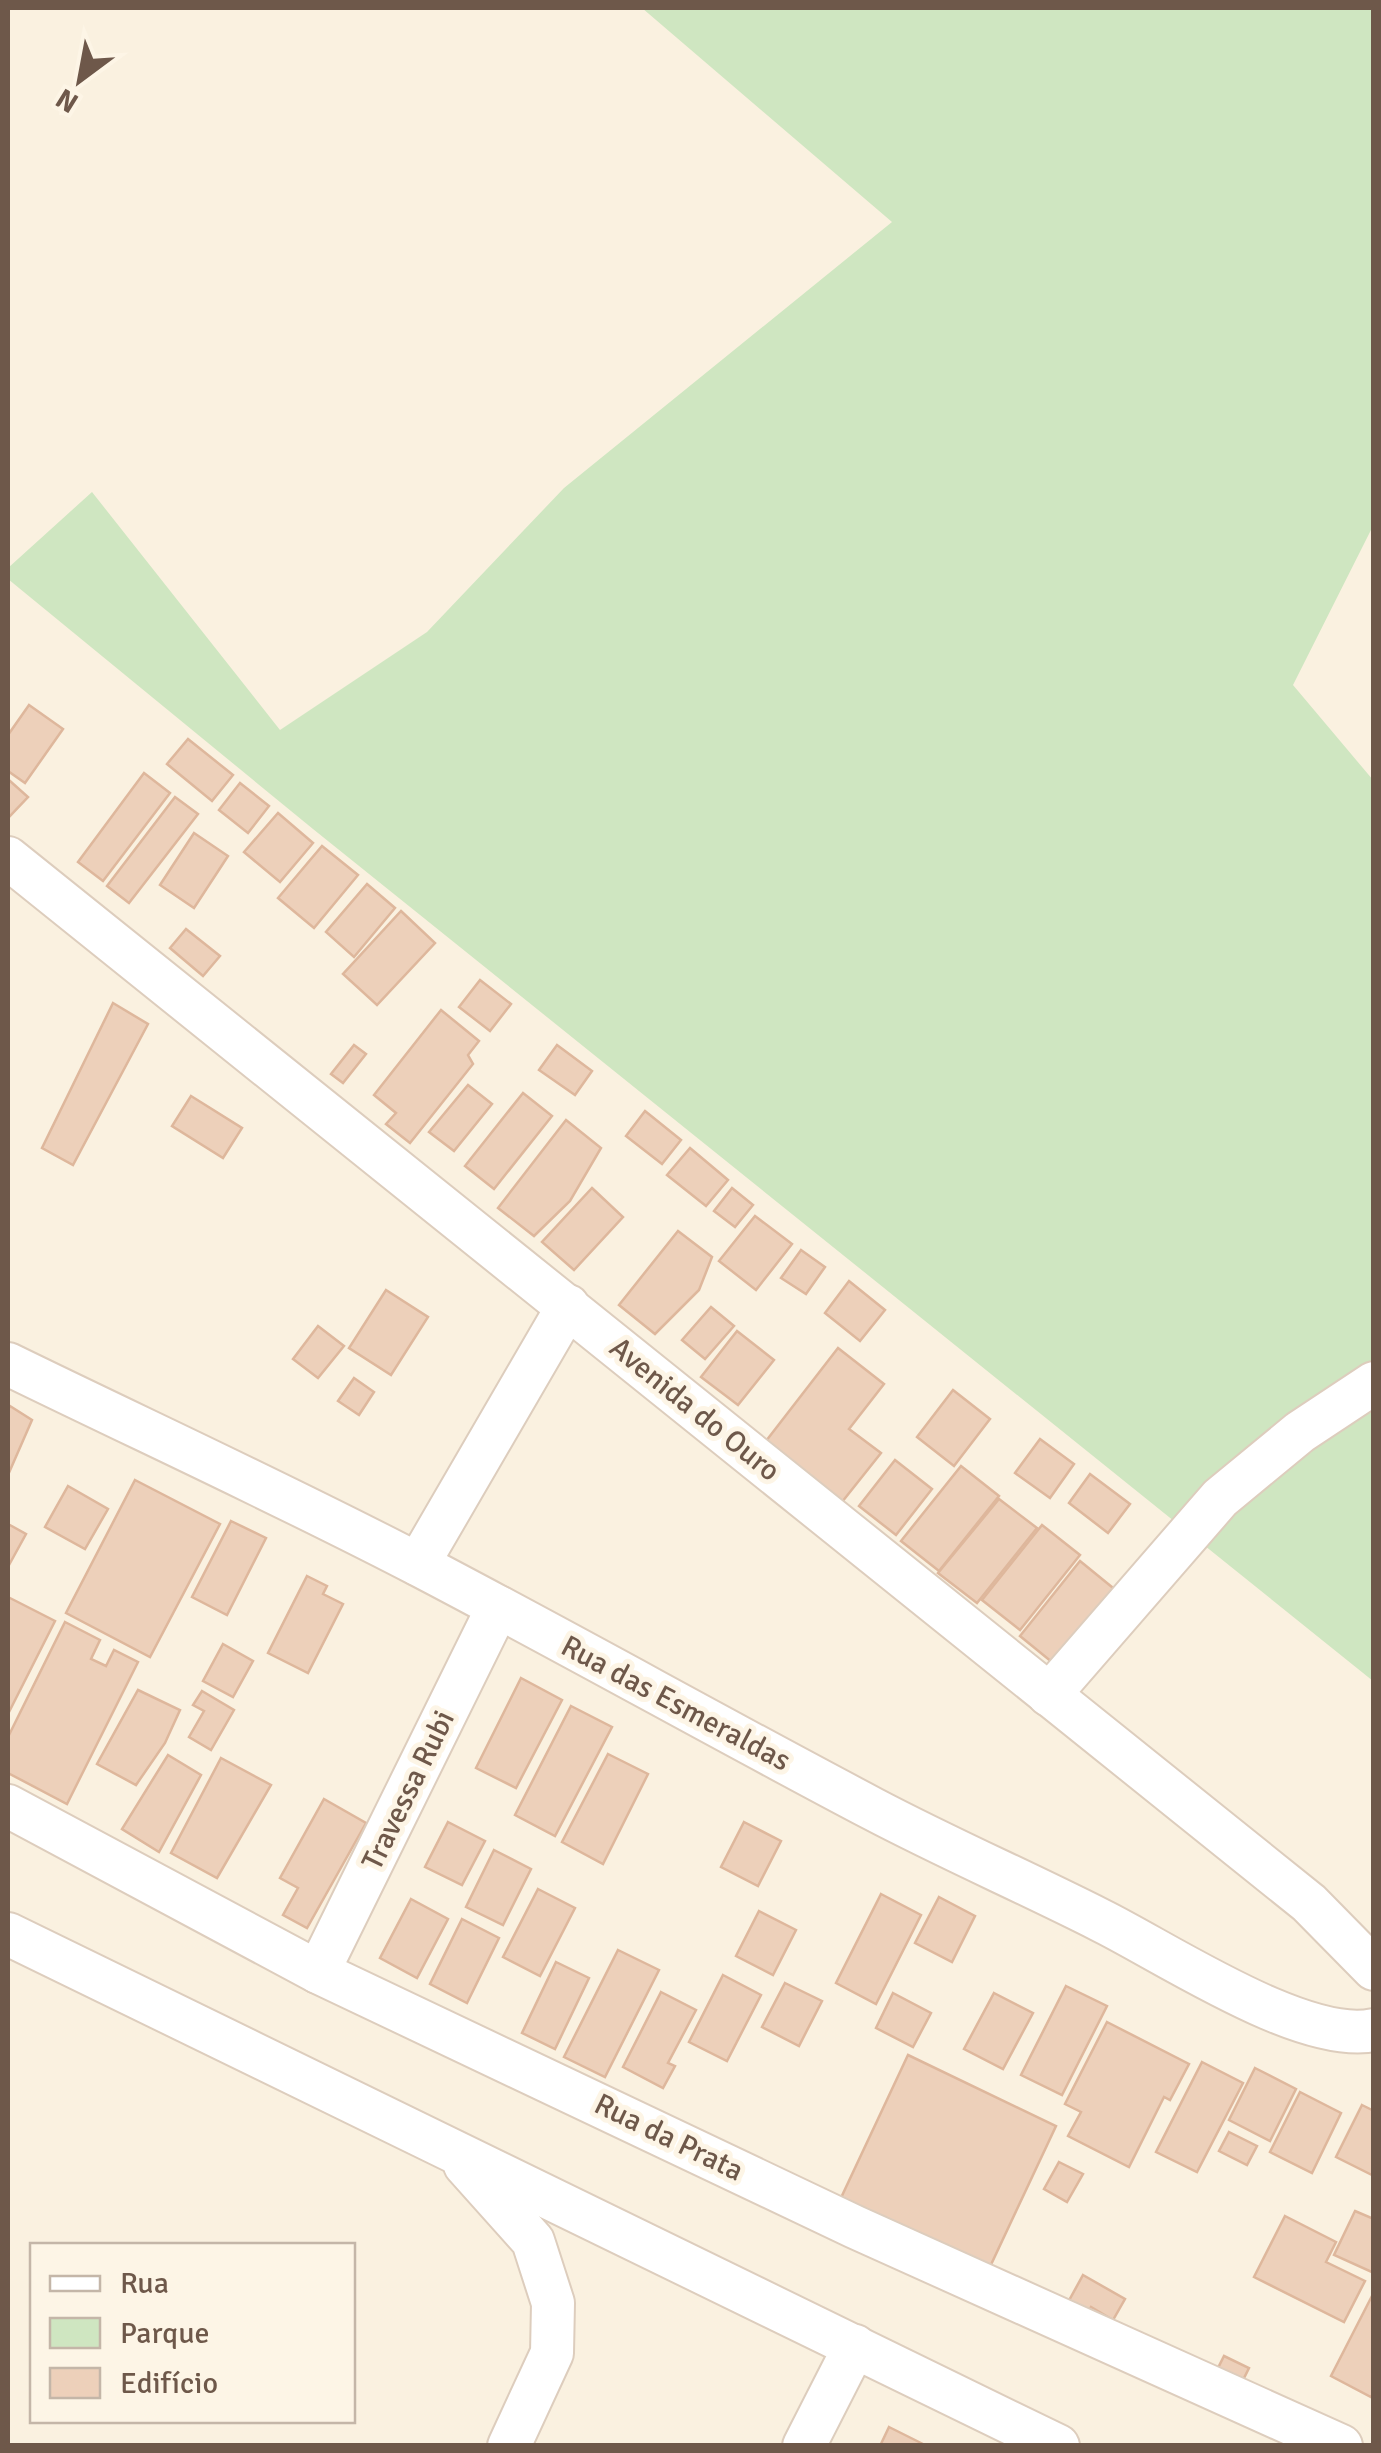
<svg xmlns="http://www.w3.org/2000/svg" width="1381" height="2453" viewBox="0 0 1381 2453" font-family="Signika,sans-serif">
<rect width="100%" height="100%" fill="#faf1e0"/>
<polygon fill="#cfe6c1" points="642,8 1373,8 1373,526 1293,685 1373,780 1373,1681 313,829 8,579 8,568 92,492 280,730 427,632 564,488 892,222"/>
<g fill="#edd0ba" stroke="#deb79c" stroke-width="2.5">
<polygon points="29,705 63,729 25,783 8,771 8,735"/>
<polygon points="188,739 233,775 212,801 167,764"/>
<polygon points="144,773 170,793 103,881 78,862"/>
<polygon points="10,781 28,797 8,818 8,783"/>
<polygon points="240,783 269,806 248,833 219,810"/>
<polygon points="175,797 198,814 129,903 107,886"/>
<polygon points="278,813 313,843 280,882 244,852"/>
<polygon points="194,833 228,856 194,908 160,885"/>
<polygon points="322,846 358,875 314,928 278,898"/>
<polygon points="367,884 395,908 354,957 326,932"/>
<polygon points="401,911 435,943 377,1005 343,974"/>
<polygon points="186,929 220,956 203,976 170,948"/>
<polygon points="480,980 511,1004 490,1031 459,1007"/>
<polygon points="113,1003 148,1024 73,1165 42,1148"/>
<polygon points="441,1010 479,1041 468,1055 473,1064 410,1143 386,1124 396,1113 374,1095"/>
<polygon points="354,1045 366,1054 343,1083 331,1074"/>
<polygon points="557,1045 592,1071 575,1095 539,1070"/>
<polygon points="468,1085 492,1104 454,1151 429,1132"/>
<polygon points="523,1093 552,1116 494,1189 465,1166"/>
<polygon points="191,1096 242,1128 223,1158 172,1126"/>
<polygon points="645,1111 681,1140 662,1164 626,1136"/>
<polygon points="566,1120 601,1148 570,1201 534,1236 498,1208"/>
<polygon points="690,1148 728,1180 706,1206 667,1175"/>
<polygon points="592,1188 623,1217 574,1270 542,1242"/>
<polygon points="732,1188 753,1205 735,1227 714,1211"/>
<polygon points="755,1216 792,1244 756,1290 719,1261"/>
<polygon points="678,1231 712,1257 699,1290 655,1334 619,1305"/>
<polygon points="801,1250 825,1267 806,1294 781,1278"/>
<polygon points="849,1281 885,1310 860,1341 825,1313"/>
<polygon points="386,1290 428,1317 391,1375 349,1348"/>
<polygon points="711,1307 734,1326 705,1359 682,1340"/>
<polygon points="318,1326 344,1346 318,1378 293,1359"/>
<polygon points="737,1331 774,1360 738,1405 701,1377"/>
<polygon points="838,1348 884,1384 849,1429 881,1453 842,1502 766,1441"/>
<polygon points="354,1378 374,1392 359,1415 338,1401"/>
<polygon points="953,1390 990,1419 954,1466 917,1437"/>
<polygon points="10,1406 32,1420 8,1475 8,1410"/>
<polygon points="1040,1439 1074,1464 1050,1498 1015,1473"/>
<polygon points="895,1460 932,1489 896,1535 859,1506"/>
<polygon points="961,1466 999,1496 939,1571 901,1541"/>
<polygon points="1090,1474 1130,1504 1108,1533 1069,1503"/>
<polygon points="135,1480 220,1524 150,1657 66,1613"/>
<polygon points="68,1486 108,1509 85,1549 45,1527"/>
<polygon points="999,1499 1037,1528 977,1603 938,1573"/>
<polygon points="231,1521 266,1538 227,1615 192,1597"/>
<polygon points="8,1524 26,1534 9,1565 8,1564"/>
<polygon points="1042,1525 1080,1555 1020,1630 982,1600"/>
<polygon points="1080,1561 1118,1592 1058,1667 1020,1636"/>
<polygon points="307,1576 327,1586 323,1594 343,1604 308,1673 268,1653"/>
<polygon points="8,1597 55,1621 8,1714"/>
<polygon points="65,1622 100,1640 91,1659 106,1666 114,1650 138,1662 67,1804 8,1773 8,1737"/>
<polygon points="223,1644 253,1661 233,1697 203,1681"/>
<polygon points="521,1678 562,1700 516,1788 476,1768"/>
<polygon points="138,1690 180,1710 165,1743 136,1785 97,1764"/>
<polygon points="202,1691 234,1710 211,1750 189,1737 204,1711 193,1705"/>
<polygon points="571,1706 612,1727 555,1836 515,1815"/>
<polygon points="608,1754 648,1774 603,1864 562,1842"/>
<polygon points="168,1755 201,1775 159,1852 122,1829"/>
<polygon points="221,1758 271,1785 217,1878 171,1853"/>
<polygon points="324,1799 366,1823 307,1928 283,1915 298,1888 280,1878"/>
<polygon points="448,1822 485,1841 462,1885 425,1867"/>
<polygon points="744,1822 781,1841 758,1886 721,1867"/>
<polygon points="494,1850 531,1869 503,1925 466,1907"/>
<polygon points="538,1889 575,1908 540,1976 503,1957"/>
<polygon points="881,1894 921,1915 876,2004 836,1983"/>
<polygon points="939,1897 975,1916 952,1962 915,1943"/>
<polygon points="411,1899 448,1919 417,1978 380,1958"/>
<polygon points="759,1911 796,1930 773,1975 736,1956"/>
<polygon points="462,1919 499,1938 467,2003 430,1984"/>
<polygon points="618,1950 659,1970 605,2077 564,2057"/>
<polygon points="556,1962 589,1978 555,2049 522,2033"/>
<polygon points="723,1975 761,1995 727,2061 689,2042"/>
<polygon points="785,1983 822,2001 799,2046 762,2027"/>
<polygon points="1066,1986 1107,2006 1062,2095 1021,2075"/>
<polygon points="661,1992 696,2010 668,2063 675,2066 663,2088 623,2067"/>
<polygon points="893,1993 931,2013 913,2047 876,2028"/>
<polygon points="994,1993 1033,2013 1003,2069 964,2049"/>
<polygon points="1107,2022 1189,2064 1170,2100 1164,2097 1129,2167 1068,2136 1081,2112 1065,2104"/>
<polygon points="908,2055 1056,2126 988,2271 840,2200"/>
<polygon points="1202,2062 1243,2083 1197,2172 1156,2152"/>
<polygon points="1255,2068 1296,2089 1270,2141 1229,2120"/>
<polygon points="1300,2092 1341,2113 1312,2173 1270,2152"/>
<polygon points="1362,2105 1374,2111 1374,2176 1336,2157"/>
<polygon points="1229,2132 1257,2146 1247,2165 1219,2151"/>
<polygon points="1059,2162 1083,2174 1067,2202 1044,2189"/>
<polygon points="1355,2211 1374,2219 1374,2273 1334,2255"/>
<polygon points="1285,2216 1336,2242 1326,2262 1365,2281 1344,2322 1254,2277"/>
<polygon points="1083,2275 1125,2299 1113,2320 1091,2307 1080,2326 1061,2315"/>
<polygon points="1374,2292 1374,2392 1371,2397 1331,2376"/>
<polygon points="1224,2356 1249,2368 1236,2394 1211,2382"/>
<polygon points="889,2427 927,2446 880,2446"/>
</g>
<g fill="none" stroke-linecap="round" stroke-linejoin="round">
<g stroke="#ddcdbd" stroke-width="46">
<g id="minor">
<polyline points="8,858 1309,1903 1374,1969"/>
<path d="M8,1364c137,67 277,131 413,202 151,79 300,163 452,243 74,39 152,73 227,111 65,32 203,125 274,110"/>
<polyline points="418,1564 568,1306"/>
<polyline points="1049,1695 1220,1498 1300,1432 1374,1383"/>
<polyline points="8,1806 318,1972 855,2227 1341,2446"/>
<polyline points="8,1934 1058,2446"/>
<polyline points="318,1972 498,1607"/>
<polyline points="465,2165 533,2241 553,2303 552,2353 509,2446"/>
<polyline points="804,2446 855,2346"/>
</g>
</g>
<use href="#minor" stroke="#fff" stroke-width="42"/>
</g>
<g text-anchor="middle" stroke-width="10" stroke-linejoin="round" paint-order="stroke">
<g font-size="30" fill="#6e584a" stroke="#fdf5e6">
<text transform="translate(695 1409) rotate(39)" y="10">Avenida do Ouro</text>
<text transform="translate(676 1703) rotate(28)" y="10">Rua das Esmeraldas</text>
<text transform="translate(408 1790) rotate(-64)" y="10">Travessa Rubi</text>
<text transform="translate(669 2137) rotate(26)" y="10">Rua da Prata</text>
</g>
</g>
<rect width="1381" height="2453" fill="none" stroke="#6e584a" stroke-width="20"/>
<rect x="30" y="2243" width="325" height="180" fill="#fdf5e6" stroke="#c4b6a8" stroke-width="2.5"/>
<rect x="50" y="2276" width="50" height="15" fill="#ffffff" stroke="#c4b6a8" stroke-width="2.5"/>
<text x="120" y="2293" font-size="30" fill="#6e584a">Rua</text>
<rect x="50" y="2318" width="50" height="30" fill="#cfe6c1" stroke="#c4b6a8" stroke-width="2.5"/>
<text x="120" y="2343" font-size="30" fill="#6e584a">Parque</text>
<rect x="50" y="2368" width="50" height="30" fill="#edd0ba" stroke="#c4b6a8" stroke-width="2.5"/>
<text x="120" y="2393" font-size="30" fill="#6e584a">Edifício</text>
<g transform="translate(80 80) rotate(212)" stroke="#fdf5e6" stroke-width="8" paint-order="stroke">
<path d="M0-8L18 38L0 25L-18 38Z" fill="#6e584a"/>
<text y="-15" font-size="28" font-weight="bold" text-anchor="middle" fill="#6e584a">N</text>
</g>
</svg>
